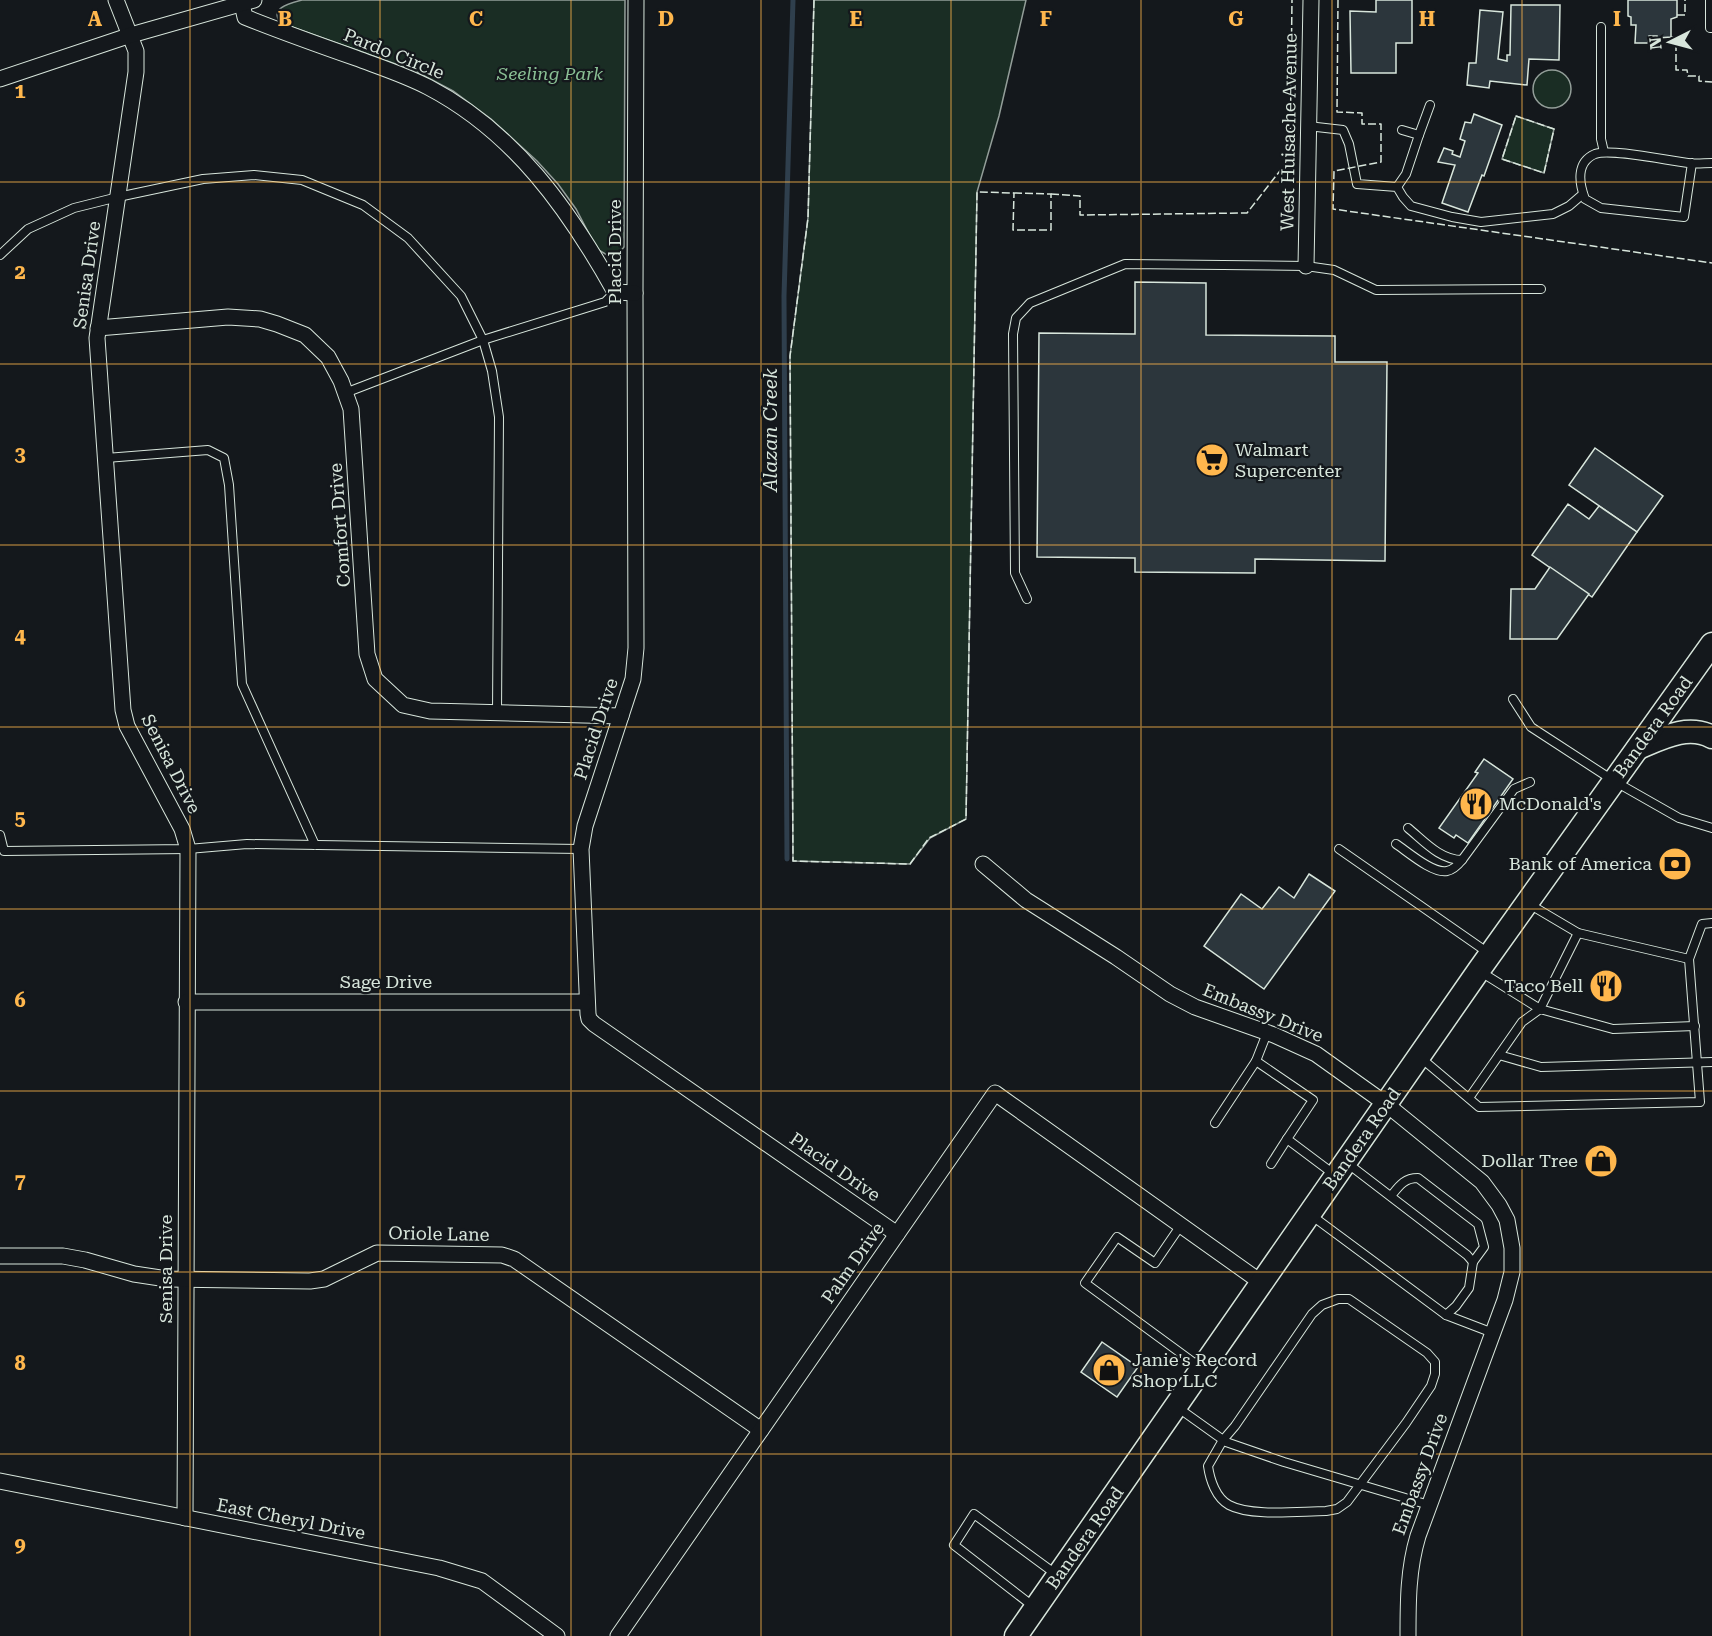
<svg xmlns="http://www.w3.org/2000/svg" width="1712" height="1636" viewBox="0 0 1712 1636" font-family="'Roboto Serif',serif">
<rect width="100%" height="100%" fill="#14181c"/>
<g fill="#1a2d24" stroke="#939e99" stroke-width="1.5">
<path d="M302,0h323l-1,247 -4,5 -13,3 -10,-6 -21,-40 -18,-25 -21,-23 -46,-42 -38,-28 -38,-20 -134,-48c-13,-15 10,-20 21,-23z"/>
<polygon points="814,0 1026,0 999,116 977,192 966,819 930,838 910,864 793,861 790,356 808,218"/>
<circle cx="1552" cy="89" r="19"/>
<polygon points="1516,116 1554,129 1544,173 1502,159"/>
</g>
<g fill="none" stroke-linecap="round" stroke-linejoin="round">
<polyline stroke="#2f3f4d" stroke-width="5" points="787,859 784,296 793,0"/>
</g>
<g fill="#2c363c" stroke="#d8e6dc" stroke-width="1.5">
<polygon points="1376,0 1412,0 1412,43 1396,43 1396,73 1351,73 1350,11 1376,12"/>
<polygon points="1628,0 1677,0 1677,17 1671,19 1671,37 1657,38 1657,36 1649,36 1648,43 1635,43 1636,25 1631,25 1631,17 1628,16"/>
<polygon points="1511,5 1560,5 1559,60 1529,59 1527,85 1490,81 1489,88 1467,85 1469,63 1476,63 1480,10 1503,12 1498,59 1507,61 1507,55 1510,55"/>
<polygon points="1474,114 1502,125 1484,176 1482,175 1468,212 1442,203 1455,165 1438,162 1444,148 1453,151 1452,154 1460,157 1465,141 1460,139 1465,122 1471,123"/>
<polygon points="1135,282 1206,283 1206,335 1335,336 1335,362 1387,362 1385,561 1255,559 1255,573 1135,572 1135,558 1037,557 1039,333 1135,334"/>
<polygon points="1595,448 1663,496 1637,532 1569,485"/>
<polygon points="1568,504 1589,519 1599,506 1637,532 1592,597 1532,555"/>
<polygon points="1550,567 1589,594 1557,639 1510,639 1511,589 1535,589"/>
<polygon points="1484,759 1513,779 1468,843 1456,835 1454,838 1439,828 1478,773 1475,772"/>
<polygon points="1309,874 1335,891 1264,989 1204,946 1241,894 1262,909 1279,887 1294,898"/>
<polygon points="1102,1342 1138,1367 1117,1397 1081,1372"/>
</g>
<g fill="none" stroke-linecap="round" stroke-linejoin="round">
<g stroke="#d8e6dc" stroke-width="10">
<g id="lane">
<polyline points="1710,0 1710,28 1712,28"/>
<polyline points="1601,27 1601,139 1604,152"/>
<polyline points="1308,126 1343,130 1349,144 1357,184 1397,187 1403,197 1411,206 1452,217 1481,222 1553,214 1569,206 1583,194"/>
<polyline points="1419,135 1430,105"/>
<path d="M1692,163l-8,54 -83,-9 -16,-9c-6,-16 -9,-37 10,-45 16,-6 74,7 93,9 8,1 16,0 24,0"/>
<polyline points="1397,187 1406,174 1419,135 1402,130"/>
<polyline points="0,255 28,229 74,208 118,197 203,179 254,175 302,180 363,205 408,238 461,296 483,340 492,371 499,417 497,713"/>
<polyline points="345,393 483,340 605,302 615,292"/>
<polyline points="106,458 208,450 224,458 229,485 242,684 315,845"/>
<polyline points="1027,599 1015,573 1013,334 1016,318 1030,303 1125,264 1306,266 1334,270 1376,290 1541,289"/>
<polyline points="1513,699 1531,727 1614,781 1679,818 1712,828"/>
<path d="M1408,828c16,13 32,32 54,32l52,-71 16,-7"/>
<polyline points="0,835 4,851 188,849 247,844 581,849"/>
<path d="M1396,844c12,8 37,30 51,27 6,-1 11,-6 15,-11"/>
<polyline points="1339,849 1487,952"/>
<polyline points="1529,904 1578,933 1689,959"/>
<polyline points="1481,972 1540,1009 1578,933"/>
<polyline points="1499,1055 1541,1067 1712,1062"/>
<polyline points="1421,1058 1479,1107 1700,1102 1689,959 1702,924 1712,923"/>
<polyline points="1256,1061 1267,1033"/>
<polyline points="1469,1098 1522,1022 1540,1009 1613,1029 1695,1026"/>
<polyline points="1215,1123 1256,1061 1313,1100 1287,1139 1335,1175"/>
<polyline points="1347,1163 1467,1255 1473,1262"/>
<polyline points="1271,1164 1287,1139"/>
<path d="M1391,1196c8,-10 13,-18 27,-18l60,46 6,23 -11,15 -4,26 -13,18 -10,9"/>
<polyline points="1311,1215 1446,1315 1493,1333"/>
<polyline points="1181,1225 1155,1263 1117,1237 1085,1283 1201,1368"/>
<path d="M1338,1299h11l78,54 8,9v12l-4,12 -25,37 -59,79 -10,7 -11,2c-25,0 -75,6 -97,-6 -13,-7 -19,-25 -21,-39l15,-26 12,-14 77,-112 10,-9z"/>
<polyline points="1177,1407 1226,1442 1284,1462 1429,1505"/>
<polyline points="1034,1607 954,1545 974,1514 1057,1575"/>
</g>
</g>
<g stroke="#d8e6dc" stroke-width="17">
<g id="street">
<polyline points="116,0 136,51 136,72 97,338 123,710 127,726 182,829 188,849 185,1518"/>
<polyline points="636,0 635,293 636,648 633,679 585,826 581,849 588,1014 589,1019 594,1024 897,1234"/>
<path d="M242,4l3,13c37,15 74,28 111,41 24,9 49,17 72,29 86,45 140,121 187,205l20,1"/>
<polyline points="0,79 131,35 254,0"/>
<polyline points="1306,266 1311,0"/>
<polyline points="98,328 228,317 260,319 277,324 305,335 328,357 341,381 351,409 367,654 375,679 403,705 430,711 621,716"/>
<path d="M983,864l43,36 90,57 54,37 25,13 79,28 42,19 70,50 96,78 17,23 8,15 5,28v24l-7,28 -87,236c-10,33 -10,66 -10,100"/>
<polyline points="186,1002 587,1002"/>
<polyline points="0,1256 63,1256 85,1260 134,1274 167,1279 310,1281 324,1279 377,1253 502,1255 514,1259 761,1430"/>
<polyline points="0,1481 439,1568 482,1581 557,1636"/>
<polyline points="618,1636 995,1093 1262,1283"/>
</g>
</g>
<g stroke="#d8e6dc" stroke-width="25">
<g id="primary">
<path d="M1638,748c24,-10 50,-24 74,-11"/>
<polyline points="1016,1636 1479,970 1712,644"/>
</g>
</g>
<use href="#lane" stroke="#14181c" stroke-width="8"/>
<use href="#street" stroke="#14181c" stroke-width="15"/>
<use href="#primary" stroke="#14181c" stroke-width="22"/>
<g stroke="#d8e6dc" stroke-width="1.5" stroke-dasharray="8 3" stroke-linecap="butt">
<polyline points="814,0 808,218 790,356 793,861 910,864 929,838 966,819 977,192 1014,193"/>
<polyline points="1338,0 1337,112 1362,113 1362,124 1381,124 1381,162 1334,171 1333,209 1712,263"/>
<polyline points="1677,15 1685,15 1685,0"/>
<polyline points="1671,37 1676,37 1676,70 1687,70 1688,76 1699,76 1699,81 1712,82"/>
<polygon points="1516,116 1554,129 1544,173 1502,159"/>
<polygon points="1014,193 1051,194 1051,230 1013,230"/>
<polyline points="1051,194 1080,196 1080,215 1247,213 1290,158 1292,0"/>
</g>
</g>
<path fill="none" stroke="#ffb74d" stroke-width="1.5" stroke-opacity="0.55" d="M190,0v1636M380,0v1636M571,0v1636M761,0v1636M951,0v1636M1141,0v1636M1332,0v1636M1522,0v1636M0,182h1712M0,364h1712M0,545h1712M0,727h1712M0,909h1712M0,1091h1712M0,1272h1712M0,1454h1712"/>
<defs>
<g id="supermarket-disc" transform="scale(1.725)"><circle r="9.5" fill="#ffb74d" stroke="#14181c"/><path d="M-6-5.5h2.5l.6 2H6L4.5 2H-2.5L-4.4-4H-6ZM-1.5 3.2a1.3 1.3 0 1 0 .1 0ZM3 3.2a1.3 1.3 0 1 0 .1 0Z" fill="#111"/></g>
<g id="restaurant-disc" transform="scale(1.725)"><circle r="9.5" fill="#ffb74d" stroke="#14181c"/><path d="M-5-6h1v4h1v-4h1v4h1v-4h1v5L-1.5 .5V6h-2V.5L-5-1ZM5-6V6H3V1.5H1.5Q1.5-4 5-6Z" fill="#111"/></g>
<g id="bank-disc" transform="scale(1.725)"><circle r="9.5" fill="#ffb74d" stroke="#14181c"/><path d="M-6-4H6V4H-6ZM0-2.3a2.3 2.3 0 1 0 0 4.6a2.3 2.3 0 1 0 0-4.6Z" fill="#111"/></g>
<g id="shop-disc" transform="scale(1.725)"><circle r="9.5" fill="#ffb74d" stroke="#14181c"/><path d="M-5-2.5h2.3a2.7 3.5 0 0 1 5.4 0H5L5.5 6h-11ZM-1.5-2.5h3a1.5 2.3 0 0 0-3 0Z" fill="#111"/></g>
</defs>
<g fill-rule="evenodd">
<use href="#supermarket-disc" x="1212" y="460"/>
<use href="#restaurant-disc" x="1476" y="804"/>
<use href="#bank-disc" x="1675" y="864"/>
<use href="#restaurant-disc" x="1606" y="986"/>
<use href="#shop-disc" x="1601" y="1161"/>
<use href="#shop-disc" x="1109" y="1370"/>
</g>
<g text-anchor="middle" stroke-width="4.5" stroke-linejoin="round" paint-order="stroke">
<g font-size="18" fill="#d8e6dc" stroke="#14181c">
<text transform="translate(394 54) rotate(22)" y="6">Pardo Circle</text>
<text transform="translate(1289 132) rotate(-89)" y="6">West Huisache Avenue</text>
<text transform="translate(615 252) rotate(-90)" y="6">Placid Drive</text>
<text transform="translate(87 275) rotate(-82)" y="6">Senisa Drive</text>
<text transform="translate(340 525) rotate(-94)" y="6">Comfort Drive</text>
<text transform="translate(1653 727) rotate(-54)" y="6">Bandera Road</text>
<text transform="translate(596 729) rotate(-72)" y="6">Placid Drive</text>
<text transform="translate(171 764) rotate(63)" y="6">Senisa Drive</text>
<text x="386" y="988">Sage Drive</text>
<text transform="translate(1263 1013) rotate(22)" y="6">Embassy Drive</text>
<text transform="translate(1362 1139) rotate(-55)" y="6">Bandera Road</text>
<text transform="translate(835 1167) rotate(35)" y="6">Placid Drive</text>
<text transform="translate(439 1234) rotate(1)" y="6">Oriole Lane</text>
<text transform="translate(853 1263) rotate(-55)" y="6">Palm Drive</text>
<text transform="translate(166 1269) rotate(-90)" y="6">Senisa Drive</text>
<text transform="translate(1420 1474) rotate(-70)" y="6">Embassy Drive</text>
<text transform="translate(291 1519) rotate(11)" y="6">East Cheryl Drive</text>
<text transform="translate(1085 1538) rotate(-55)" y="6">Bandera Road</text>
</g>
<g font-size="18" font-style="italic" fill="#8ac095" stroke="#14181c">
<text x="550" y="80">Seeling Park</text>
</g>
<g font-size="18" fill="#d8e6dc" stroke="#14181c" text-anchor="start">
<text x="1235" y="456">Walmart<tspan x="1235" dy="21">Supercenter</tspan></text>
<text x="1499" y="810">McDonald's</text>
<text x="1652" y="870" text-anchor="end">Bank of America</text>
<text x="1583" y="992" text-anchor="end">Taco Bell</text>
<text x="1578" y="1167" text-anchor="end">Dollar Tree</text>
<text x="1132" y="1366">Janie's Record<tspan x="1132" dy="21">Shop LLC</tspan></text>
</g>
<g font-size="20" font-style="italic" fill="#d8e6dc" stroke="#14181c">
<text transform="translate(770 430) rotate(-90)" y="7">Alazan Creek</text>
</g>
</g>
<g font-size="20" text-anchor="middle" font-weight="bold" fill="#ffb74d" stroke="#14181c" stroke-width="4.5" stroke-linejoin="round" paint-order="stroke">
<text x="95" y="26">A</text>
<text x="285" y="26">B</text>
<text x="476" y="26">C</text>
<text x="666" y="26">D</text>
<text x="856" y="26">E</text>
<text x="1046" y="26">F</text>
<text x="1236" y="26">G</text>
<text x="1427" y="26">H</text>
<text x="1617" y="26">I</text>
<text x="20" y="98">1</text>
<text x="20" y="279">2</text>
<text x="20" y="461">3</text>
<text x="20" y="643">4</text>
<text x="20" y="825">5</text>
<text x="20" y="1007">6</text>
<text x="20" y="1188">7</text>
<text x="20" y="1370">8</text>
<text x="20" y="1552">9</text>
</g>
<g transform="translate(1670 42) rotate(264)" stroke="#14181c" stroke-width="4.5" paint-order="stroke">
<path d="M0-4.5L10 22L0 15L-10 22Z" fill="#d8e6dc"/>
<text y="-9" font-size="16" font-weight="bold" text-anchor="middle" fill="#d8e6dc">N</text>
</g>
</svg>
